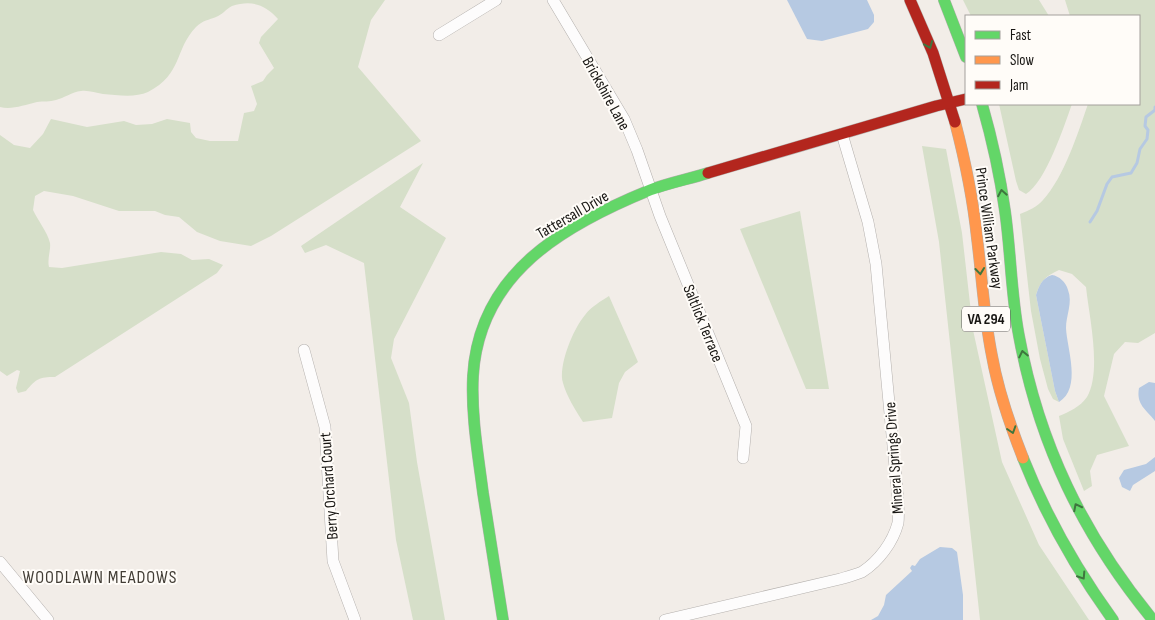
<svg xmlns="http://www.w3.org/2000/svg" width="1155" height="620" viewBox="0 0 1155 620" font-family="'Sofia Sans Condensed',sans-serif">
<rect width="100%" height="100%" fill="#f2ede8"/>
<g fill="#d6dfc9">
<path d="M0,0h385l-14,20 -13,47 63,74 -150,95 -20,10 -31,-5 -23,-9 -18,-15 -14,-2 -10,-4h-36l-46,-15 -29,-5 -9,5 -2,14c5,11 14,21 17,33 1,7 -3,16 -1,24l13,1 99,-16 20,2 11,6 17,-1 14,6 -6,8 -162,104c-16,0 -19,2 -29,14l-8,2 -2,-5 4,-17 -3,-1 -10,6 -7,-5v-236l14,10 16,3 13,-14 8,-15 36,8 37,-6 12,4 16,-1 15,-5 23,4 1,9 5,6 14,3h28l6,-28 10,-2 3,-7 -6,-18 12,-5 4,-6 7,-7 -15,-25 2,-6 17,-18c-13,-15 -27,-19 -46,-13 -6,3 -10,9 -16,11 -7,3 -13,3 -20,10 -22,23 -13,47 -48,65 -13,6 -31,3 -45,2 -8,-1 -14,-4 -22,-3 -9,1 -17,7 -25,9 -6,2 -13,1 -19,2 -13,3 -25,8 -37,5z"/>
<polygon points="963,0 1039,0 1049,16 971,16"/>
<path d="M1065,0h90v333l-17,10 -13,-1 -11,12 -10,42 25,50 -32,9 -7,16 2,15 -8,5 -21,-52 -4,-23c10,-4 21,-9 28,-19 15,-26 2,-81 -1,-110l-14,-13 -13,-4c-13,6 -19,11 -23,25l19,96 4,11 -6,-3 -5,-10 -8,-30 -9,-48 -11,-97c8,-3 17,-7 23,-14 21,-23 35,-67 45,-96h51v-88h-69z"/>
<path d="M999,104h73c-8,22 -26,78 -46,90l-7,-4 -3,-9z"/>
<polygon points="922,146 946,149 962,233 973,330 1002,462 1039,545 1089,620 980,620 939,242"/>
<polygon points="423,163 400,207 446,238 394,339 391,358 409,403 417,462 445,620 413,620 396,540 364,263 326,245 305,253 301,246"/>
<polygon points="800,211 829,389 806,389 740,229"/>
<path d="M609,296l29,66 -13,10 -6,11 -7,35 -29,4c-8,-13 -16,-25 -20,-39 -5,-17 10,-54 22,-68 6,-8 16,-14 24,-19z"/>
</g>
<g fill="#b6c9e2">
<polygon points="787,0 867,0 874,15 874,22 868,29 822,41 807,39"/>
<path d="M1052,275c7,1 14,7 16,15 5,13 -2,25 -2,38 1,21 16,60 -7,74l-4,-11 -19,-96c3,-9 6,-17 16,-20z"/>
<path d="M1149,382l6,1v38c-9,-12 -19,-16 -16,-33z"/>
<polygon points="1155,457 1155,471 1133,485 1130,491 1122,487 1119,478 1124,470 1146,464"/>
<polygon points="940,547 952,548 957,552 963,595 963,620 871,620 878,616 884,605 886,595 912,571 910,568 912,565 915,566 920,559"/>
</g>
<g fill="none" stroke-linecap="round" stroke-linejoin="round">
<polyline stroke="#b6c9e2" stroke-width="3" points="1090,222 1097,211 1107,184 1112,177 1131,173 1137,163 1140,149 1147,139 1148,130 1145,126 1146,117 1155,110 1155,107"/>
<g stroke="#b4b0ad" stroke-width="12">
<g id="street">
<polyline points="553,0 624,119 637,150 660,216 746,426 743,458"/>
<polyline points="439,35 496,0"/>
<polyline points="304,350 325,427 333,561 355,620"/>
<polyline points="0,562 48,620"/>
<path d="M665,620l175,-41c7,-2 15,-4 22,-7 17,-11 31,-30 36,-49 1,-8 0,-16 0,-24l-22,-235 -8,-42 -26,-88"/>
</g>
</g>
<g stroke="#b4b0ad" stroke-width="12">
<g id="fast">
<polyline points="944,0 966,57"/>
<path d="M982,104c10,35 18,71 23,107 6,42 6,84 14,125 20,108 64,199 134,284"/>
<path d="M1023,458c23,58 53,111 90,162"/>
<path d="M503,620c-7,-42 -13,-85 -20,-127 -5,-39 -12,-78 -10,-117 6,-103 91,-151 177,-186 18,-7 39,-11 58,-17"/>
</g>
</g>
<g stroke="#b4b0ad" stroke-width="12">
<path id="slow" d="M955,122c10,38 18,77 22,116 5,39 7,79 15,118 6,34 18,69 31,102"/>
</g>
<g stroke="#b4b0ad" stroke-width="12">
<g id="jam">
<polyline points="910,0 933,53 955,122"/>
<polyline points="708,173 936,106 966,99"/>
</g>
</g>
<use href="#street" stroke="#fdfcfc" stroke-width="11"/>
<use href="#fast" stroke="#63d668" stroke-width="11"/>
<use href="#slow" stroke="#ff974d" stroke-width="11"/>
<use href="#jam" stroke="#b3261e" stroke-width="11"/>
</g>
<defs><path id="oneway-chevron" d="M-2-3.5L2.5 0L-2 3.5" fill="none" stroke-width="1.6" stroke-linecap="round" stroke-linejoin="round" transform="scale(1.25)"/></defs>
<g stroke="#3e763e">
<use href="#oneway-chevron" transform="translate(929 45) rotate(68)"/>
<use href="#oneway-chevron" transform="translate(1002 193) rotate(-100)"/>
<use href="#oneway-chevron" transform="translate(980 271) rotate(84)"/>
<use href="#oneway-chevron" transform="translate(1023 354) rotate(-102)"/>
<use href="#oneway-chevron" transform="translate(1012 430) rotate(72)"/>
<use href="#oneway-chevron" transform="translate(1077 507) rotate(-117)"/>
<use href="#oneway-chevron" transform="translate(1082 576) rotate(57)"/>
</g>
<g text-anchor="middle" stroke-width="4" stroke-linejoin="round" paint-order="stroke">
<rect fill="#fffcf8" stroke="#5d5b58" stroke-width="1" x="962" y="306.5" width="48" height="25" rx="4"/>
<g font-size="15" font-weight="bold" fill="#181613">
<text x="986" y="324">VA 294</text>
</g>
<g font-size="16" fill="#181613" stroke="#fffcf8">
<text transform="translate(607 93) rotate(61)" y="6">Brickshire Lane</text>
<text transform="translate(572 214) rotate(-30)" y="6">Tattersall Drive</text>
<text transform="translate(990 228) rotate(82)" y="6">Prince William Parkway</text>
<text transform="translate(704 323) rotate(68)" y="6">Saltlick Terrace</text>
<text transform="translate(893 458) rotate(-94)" y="6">Mineral Springs Drive</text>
<text transform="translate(328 486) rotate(-94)" y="6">Berry Orchard Court</text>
</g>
<g font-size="18" letter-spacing="1" fill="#423d35" stroke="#fffcf8">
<text x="100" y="583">WOODLAWN MEADOWS</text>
</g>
</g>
<rect x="965" y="15" width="175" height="90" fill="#fffcf8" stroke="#a3a09c"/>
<rect x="975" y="31" width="25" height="8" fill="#63d668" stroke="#a3a09c"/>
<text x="1010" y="40" font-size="15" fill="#181613">Fast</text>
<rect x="975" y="56" width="25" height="8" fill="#ff974d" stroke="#a3a09c"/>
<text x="1010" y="65" font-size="15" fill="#181613">Slow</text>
<rect x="975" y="81" width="25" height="8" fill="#b3261e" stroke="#a3a09c"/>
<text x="1010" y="90" font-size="15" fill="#181613">Jam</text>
</svg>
